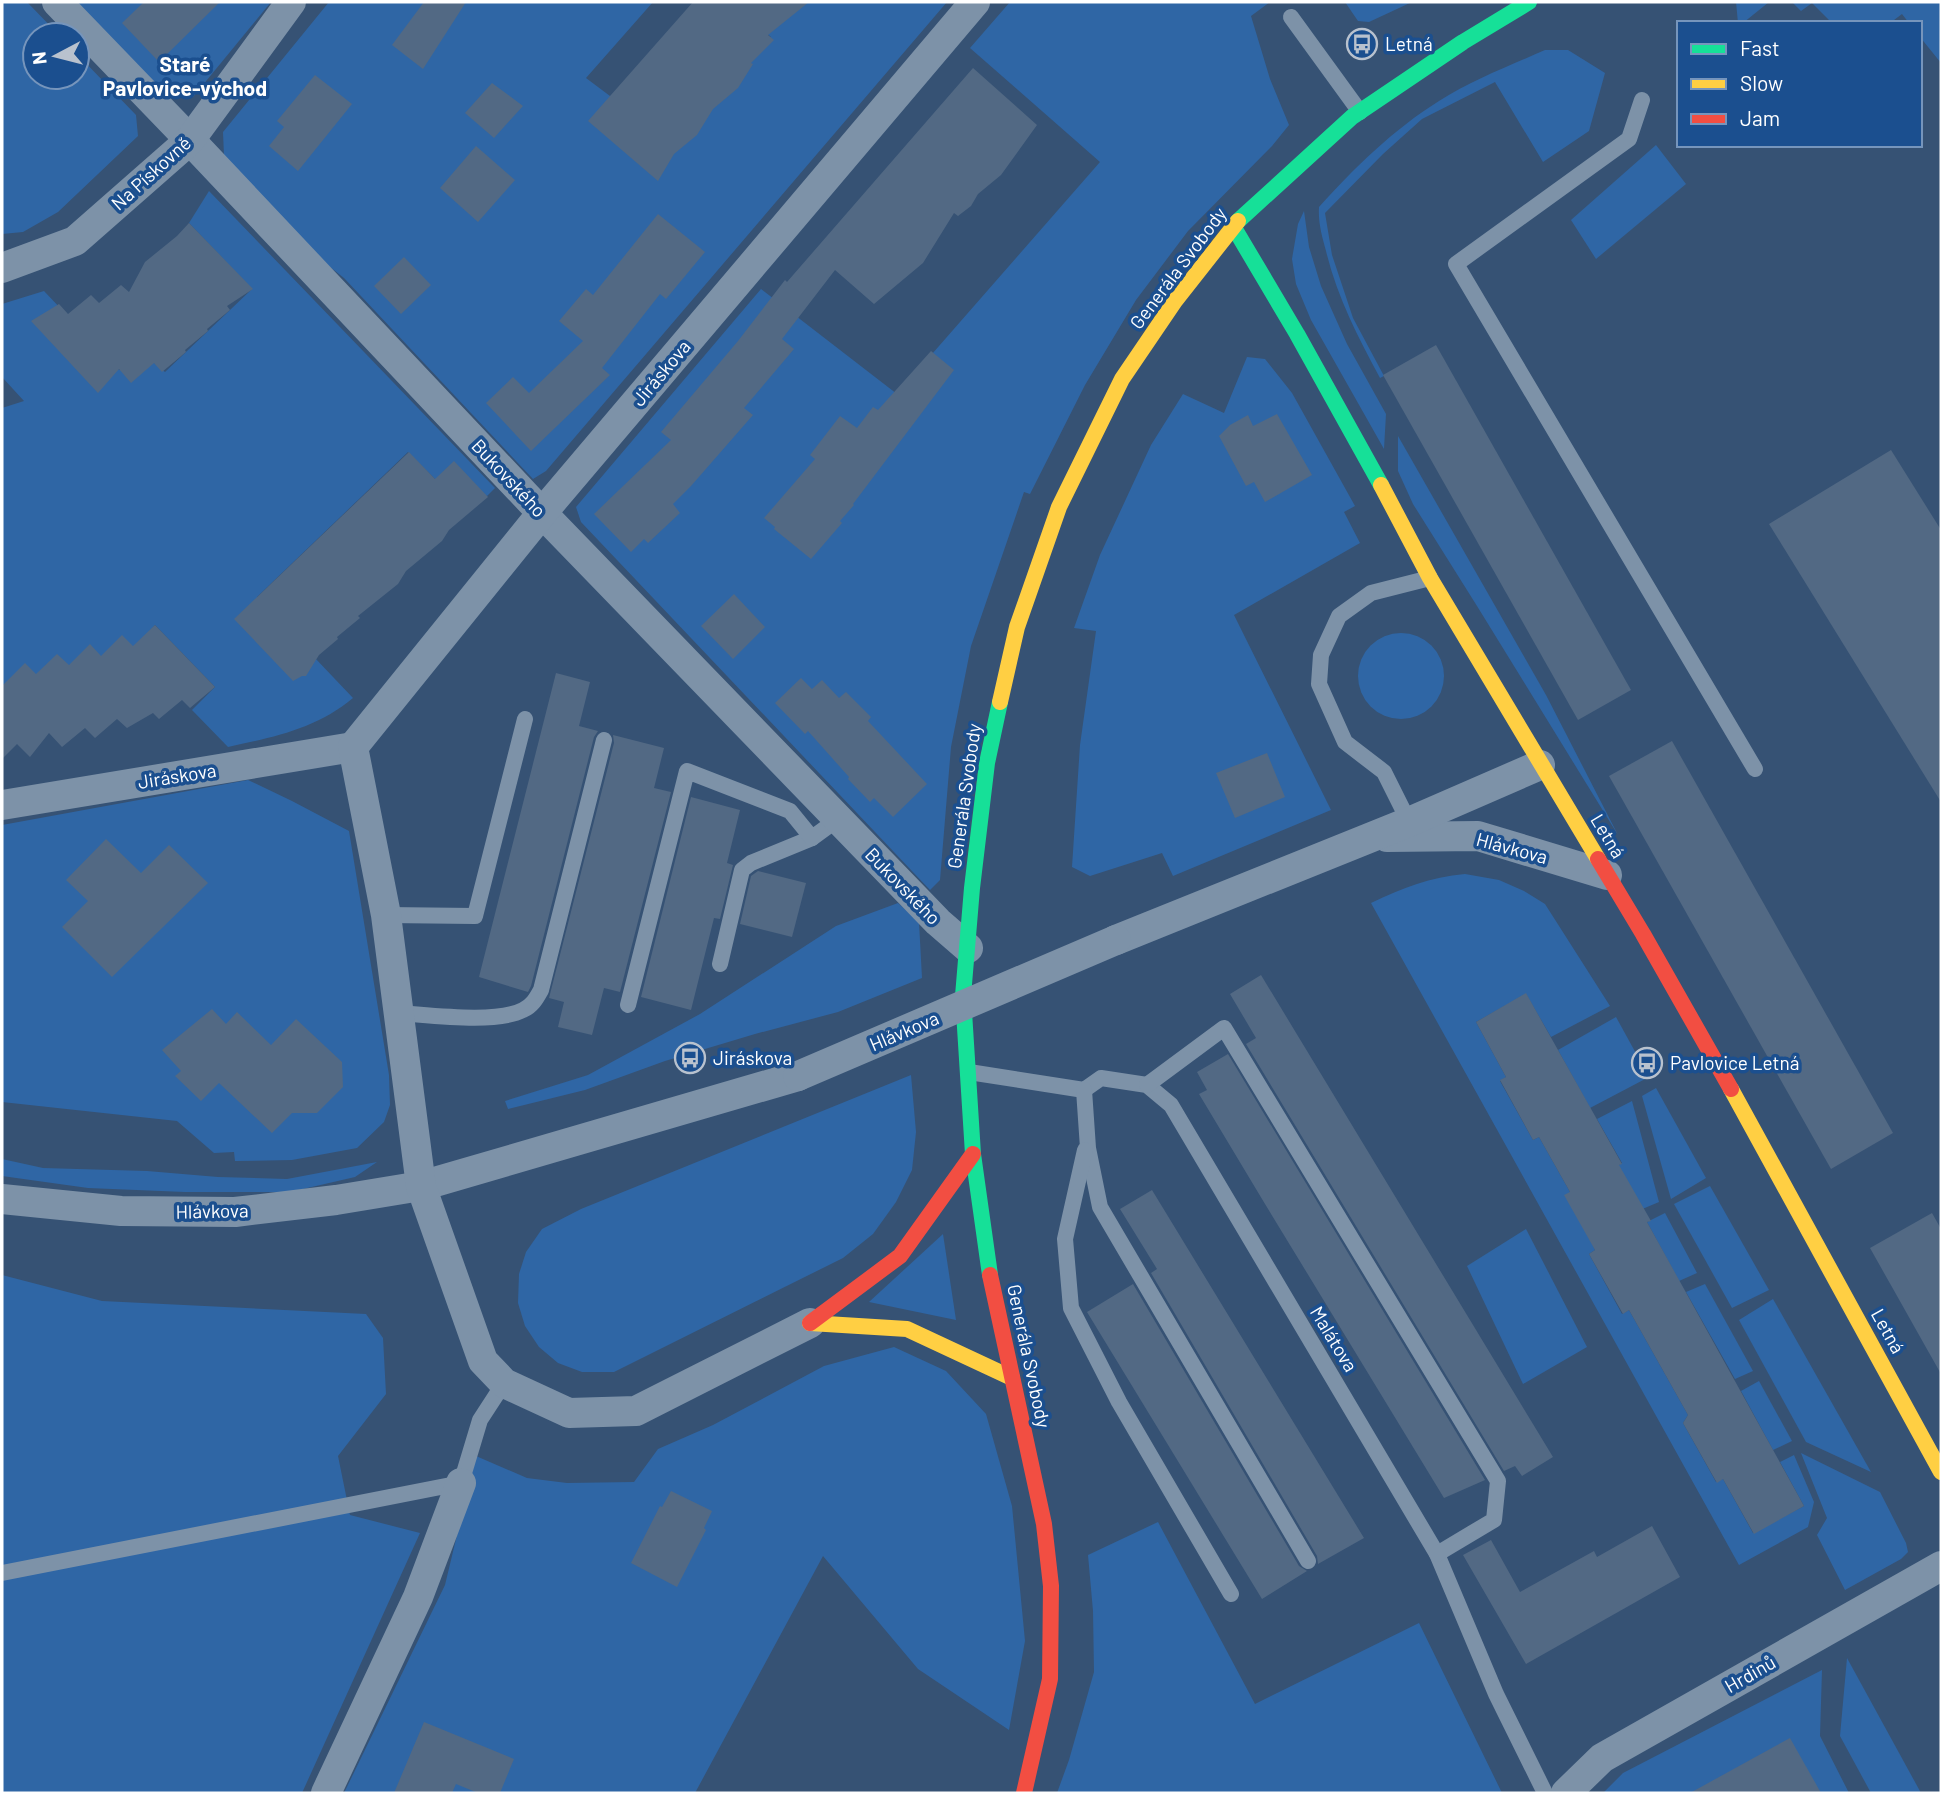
<svg xmlns="http://www.w3.org/2000/svg" width="1943" height="1795" viewBox="0 0 1943 1795" font-family="Barlow,sans-serif">
<rect width="100%" height="100%" fill="#365274"/>
<g fill="#2f66a5">
<polygon points="2,2 27,2 59,35 35,35 35,77 77,77 77,54 136,115 138,136 58,212 23,232 2,234"/>
<polygon points="77,2 271,2 193,97 167,97"/>
<polygon points="329,2 653,2 586,78 610,96 771,37 729,2 947,2 546,471 533,479 344,278 330,267 224,156 223,132"/>
<polygon points="1010,2 1270,2 1251,16 1270,79 1289,125 1272,146 1188,231 1136,300 1085,385 1030,494 1024,492 971,646 951,747 940,880 930,890 581,522 576,507 761,289 897,394 1100,162 970,48"/>
<polygon points="1345,2 1412,2 1369,22 1358,21"/>
<polygon points="1736,2 1769,2 1743,23 1738,23"/>
<polygon points="1792,2 1941,2 1941,63 1920,37 1920,23 1909,23 1902,14 1890,23 1832,23 1812,3 1801,11"/>
<path d="M1545,50h23l37,23 -16,58 -46,31 -48,-80 -73,37 -39,35 -58,59 7,42 21,63 31,58 -4,2c-22,-41 -43,-81 -54,-127 -4,-15 -8,-28 -7,-44 35,-39 75,-78 120,-106 33,-21 70,-35 106,-51z"/>
<polygon points="1656,145 1686,184 1596,259 1571,220"/>
<path d="M209,191l286,297 -8,8 -52,-17 -27,-27 -151,145 96,101c-37,31 -79,39 -125,49l-36,-37 23,-23 -60,-62 -20,23 -66,17 -67,20v-277l22,-7 -22,-24v-73l42,-13 75,79 33,-9 13,11 87,-83 -63,-66z"/>
<polygon points="1304,211 1309,247 1321,286 1347,344 1386,414 1384,449 1311,320 1296,284 1292,259 1298,224"/>
<polygon points="1247,357 1265,359 1292,393 1355,506 1344,512 1360,543 1234,615 1331,810 1173,876 1162,853 1090,876 1072,867 1080,745 1096,631 1074,628 1100,555 1151,445 1183,394 1224,413"/>
<polygon points="1398,436 1546,695 1618,835 1477,606 1413,504 1398,471"/>
<circle cx="1401" cy="676" r="43"/>
<polygon points="248,780 292,801 349,831 389,1075 390,1105 384,1122 357,1148 292,1160 235,1161 234,1152 214,1153 177,1121 2,1102 2,825"/>
<path d="M1465,874l34,6 25,11 21,13 65,102 -59,31 -25,-43 -50,28 30,55 -6,4 33,59 6,-3 31,55 25,58 -6,4 33,60 7,-4 59,105 -5,8 33,59 7,-3 30,54 51,-27 -24,-44 14,-7 20,47 -6,25 -69,38 -368,-662c32,-15 59,-26 94,-29z"/>
<polygon points="898,903 919,922 922,978 838,1012 755,1034 665,1061 585,1090 508,1109 505,1101 588,1075 700,1014 836,926"/>
<polygon points="1616,1017 1649,1077 1590,1108 1558,1050"/>
<polygon points="911,1075 916,1132 912,1170 896,1202 873,1234 843,1258 614,1372 582,1372 558,1363 539,1347 525,1326 518,1303 519,1274 526,1252 542,1229 581,1209"/>
<polygon points="1656,1088 1706,1178 1671,1199 1642,1096"/>
<polygon points="1632,1101 1659,1202 1640,1210 1616,1167 1622,1163 1597,1119"/>
<polygon points="2,1159 43,1168 147,1171 218,1177 287,1179 377,1162 355,1177 290,1192 185,1192 88,1188 2,1176"/>
<polygon points="1710,1186 1769,1290 1732,1308 1674,1204"/>
<polygon points="1665,1213 1697,1273 1679,1281 1647,1222"/>
<polygon points="1526,1229 1587,1347 1523,1384 1467,1266"/>
<polygon points="943,1234 956,1320 869,1302"/>
<polygon points="2,1275 102,1301 366,1314 383,1338 386,1394 338,1456 350,1515 420,1533 302,1793 2,1793"/>
<polygon points="1705,1284 1753,1371 1735,1379 1686,1292"/>
<polygon points="1773,1299 1871,1472 1806,1442 1739,1320"/>
<polygon points="894,1347 946,1371 986,1414 1012,1506 1025,1641 1009,1730 918,1669 823,1556 695,1793 344,1793 445,1585 476,1456 527,1478 567,1483 634,1482 658,1449 713,1425 824,1366"/>
<polygon points="1759,1381 1792,1441 1773,1450 1741,1391"/>
<polygon points="1801,1453 1880,1492 1906,1543 1908,1552 1901,1559 1845,1590 1817,1535 1827,1518"/>
<polygon points="1158,1522 1255,1704 1419,1623 1502,1793 1057,1793 1069,1760 1094,1672 1093,1611 1088,1555"/>
<polygon points="1847,1658 1921,1793 1871,1793 1840,1736"/>
<polygon points="1822,1670 1820,1736 1849,1793 1603,1793 1623,1773"/>
</g>
<g fill="#526984">
<polygon points="144,2 220,2 159,62 122,23"/>
<polygon points="424,2 466,2 423,69 392,45"/>
<polygon points="693,2 809,2 768,35 774,40 751,63 753,64 738,88 713,109 697,135 674,154 658,181 588,121"/>
<polygon points="973,68 1037,125 1001,175 978,194 971,206 958,216 954,213 923,263 874,304 835,270 782,339 794,349 744,408 753,415 691,486 673,504 680,513 648,543 644,539 631,552 594,514 671,440 661,432 738,341 785,280 787,282"/>
<polygon points="315,75 352,104 298,171 269,146 284,127 277,121"/>
<polygon points="492,83 523,106 494,138 465,113"/>
<polygon points="476,146 515,180 478,222 440,188"/>
<polygon points="658,214 705,252 666,299 660,294 602,368 610,375 531,451 486,403 513,377 529,393 583,341 559,321 586,289 593,295"/>
<polygon points="189,223 253,289 227,306 230,310 207,329 208,331 185,350 186,352 162,372 154,363 131,383 119,369 98,393 31,321 59,304 68,314 91,295 99,303 121,285 129,292 145,262 177,236"/>
<polygon points="404,257 431,285 401,314 374,286"/>
<polygon points="1436,345 1631,690 1578,720 1383,375"/>
<polygon points="931,351 954,370 853,504 854,505 840,521 842,523 811,559 774,529 775,527 764,518 815,459 810,455 840,416 857,428 873,407 878,410"/>
<polygon points="1277,414 1312,475 1265,502 1254,482 1246,486 1219,436 1230,425 1248,415 1253,426"/>
<polygon points="1891,450 1941,530 1941,802 1769,524"/>
<polygon points="409,452 435,479 454,461 488,497 449,530 442,541 406,571 398,584 358,616 360,618 337,637 338,639 319,655 306,676 302,676 293,681 234,619"/>
<polygon points="734,594 765,627 733,659 701,626"/>
<polygon points="155,625 215,687 190,708 182,700 159,719 153,713 127,728 117,719 95,738 85,728 62,747 49,733 30,757 17,744 2,759 2,686 25,663 36,674 57,654 69,665 90,644 101,656 122,635 133,646"/>
<polygon points="556,673 590,682 579,726 598,731 594,737 531,986 528,992 479,977"/>
<polygon points="801,678 812,689 822,680 839,698 846,692 871,717 868,721 927,784 893,817 874,798 870,802 848,779 849,777 808,731 805,734 775,703"/>
<polygon points="613,735 664,748 654,788 671,792 620,992 604,988 592,1035 558,1027 564,1002 549,998 614,743"/>
<polygon points="1672,741 1893,1133 1831,1169 1609,776"/>
<polygon points="1267,753 1285,797 1235,818 1216,773"/>
<polygon points="691,797 740,810 727,863 733,865 720,919 714,918 691,1010 641,997"/>
<polygon points="106,839 141,873 169,845 208,883 112,977 62,927 88,901 66,880"/>
<polygon points="758,871 806,883 792,937 740,924 751,876"/>
<polygon points="1261,975 1553,1457 1522,1476 1515,1466 1504,1471 1246,1044 1256,1038 1230,994"/>
<polygon points="1526,993 1622,1164 1619,1165 1651,1221 1647,1222 1804,1506 1754,1534 1723,1479 1717,1483 1683,1423 1688,1415 1629,1310 1623,1314 1589,1254 1595,1250 1564,1195 1570,1192 1539,1137 1533,1140 1500,1080 1506,1077 1476,1022"/>
<polygon points="212,1009 226,1024 237,1012 271,1045 296,1019 342,1062 343,1087 317,1113 292,1113 272,1133 219,1083 201,1101 175,1076 181,1071 162,1050"/>
<polygon points="1228,1054 1485,1480 1444,1498 1262,1199 1199,1094 1207,1090 1197,1072"/>
<polygon points="1152,1190 1364,1538 1318,1564 1317,1556 1151,1273 1157,1269 1120,1209"/>
<polygon points="1932,1213 1941,1229 1941,1374 1870,1248"/>
<polygon points="1133,1284 1299,1566 1307,1571 1262,1599 1087,1312"/>
<polygon points="671,1491 712,1511 704,1528 706,1530 677,1587 631,1563 660,1506 662,1507"/>
<polygon points="1652,1526 1680,1577 1526,1664 1463,1555 1491,1540 1520,1592 1594,1551 1597,1557"/>
<polygon points="424,1722 514,1759 500,1793 478,1793 456,1784 452,1793 394,1793"/>
<polygon points="1790,1738 1821,1793 1690,1793"/>
</g>
<g fill="none" stroke-linecap="round" stroke-linejoin="round">
<g stroke="#7d92a8" stroke-width="16">
<polyline points="1291,17 1360,112"/>
<polyline points="1642,100 1629,139 1456,264 1755,769"/>
<polyline points="1409,822 1384,772 1345,742 1319,684 1321,655 1339,616 1371,593 1430,578"/>
<polyline points="386,915 475,916 525,719"/>
<polyline points="720,964 742,870 751,863 812,838"/>
<polyline points="628,1005 687,771 790,811 812,838 838,819"/>
<path d="M398,1013c32,2 98,11 125,-3 9,-4 13,-11 18,-20l63,-250"/>
<polyline points="969,1072 1084,1090 1101,1078 1147,1085 1171,1105 1437,1554 1496,1694 1545,1793"/>
<polyline points="1147,1085 1224,1028 1498,1481 1494,1520 1437,1554"/>
<polyline points="1084,1090 1088,1148 1100,1207 1308,1561"/>
<polyline points="1085,1150 1065,1239 1071,1308 1119,1402 1231,1594"/>
<polyline points="2,1573 461,1483 480,1420 504,1383"/>
</g>
<g stroke="#7d92a8" stroke-width="30">
<polyline points="57,2 190,140 542,513 938,922 968,948"/>
<polyline points="2,268 75,241 190,140 291,2"/>
<polyline points="2,805 353,747"/>
<polyline points="1387,837 1478,836 1607,875"/>
<polyline points="1116,940 1409,822 1540,765"/>
<polyline points="2,1199 121,1211 235,1212 336,1200 421,1186 798,1076"/>
<polyline points="810,1323 636,1411 569,1413 504,1383 483,1361 421,1186 386,915 353,747 542,513 975,2"/>
<polyline points="326,1793 418,1597 461,1483"/>
<polyline points="1566,1793 1602,1758 1941,1566"/>
</g>
<g stroke="#16e098" stroke-width="16">
<polyline points="1238,221 1352,117 1463,42 1529,2"/>
<polyline points="1233,226 1297,334 1381,485"/>
<polyline points="990,1275 973,1154 963,996 972,888 987,763 1000,702"/>
</g>
<g stroke="#ffcf43" stroke-width="16">
<polyline points="1381,485 1430,578 1598,859"/>
<polyline points="1000,702 1017,627 1059,507 1122,379 1175,301 1238,221"/>
<polyline points="1731,1089 1941,1472"/>
<polyline points="810,1323 907,1329 1012,1378"/>
</g>
<g stroke="#f24e42" stroke-width="16">
<polyline points="1598,859 1643,934 1731,1089"/>
<polyline points="990,1275 1044,1524 1051,1586 1050,1679 1024,1793"/>
<polyline points="810,1323 900,1256 973,1154"/>
</g>
<polyline stroke="#7d92a8" stroke-width="30" points="798,1076 1116,940"/>
</g>
<defs>
<g id="bus-ring" transform="scale(1.575)"><circle r="9.5" fill="#1b4f8f" stroke="#b9c2ce" stroke-width="1.5"/><path d="M-5-6H5V4H4V6H2V4H-2V6H-4V4H-5ZM-3.5-4V0h7V-4ZM-3.5 1.2v1.5H-2V1.2ZM2 1.2v1.5H3.5V1.2Z" fill="#b9c2ce"/></g>
</defs>
<g fill-rule="evenodd">
<use href="#bus-ring" x="1362" y="44"/>
<use href="#bus-ring" x="690" y="1058"/>
<use href="#bus-ring" x="1647" y="1063"/>
</g>
<g text-anchor="middle" stroke-width="7" stroke-linejoin="round" paint-order="stroke">
<g font-size="19" fill="#fff" stroke="#1b4f8f" text-anchor="start">
<text x="1385" y="51">Letná</text>
<text x="713" y="1065">Jiráskova</text>
<text x="1670" y="1070">Pavlovice Letná</text>
</g>
<g font-size="19" fill="#fff" stroke="#1b4f8f">
<text transform="translate(151 173) rotate(-42)" y="7">Na Pískovně</text>
<text transform="translate(1178 268) rotate(-53)" y="7">Generála Svobody</text>
<text transform="translate(661 373) rotate(-50)" y="7">Jiráskova</text>
<text transform="translate(509 478) rotate(47)" y="7">Bukovského</text>
<text transform="translate(177 776) rotate(-9)" y="7">Jiráskova</text>
<text transform="translate(964 796) rotate(-82)" y="7">Generála Svobody</text>
<text transform="translate(1608 836) rotate(59)" y="7">Letná</text>
<text transform="translate(1512 848) rotate(15)" y="7">Hlávkova</text>
<text transform="translate(903 886) rotate(46)" y="7">Bukovského</text>
<text transform="translate(904 1031) rotate(-23)" y="7">Hlávkova</text>
<text transform="translate(212 1211) rotate(-1)" y="7">Hlávkova</text>
<text transform="translate(1888 1331) rotate(61)" y="7">Letná</text>
<text transform="translate(1334 1339) rotate(59)" y="7">Malátova</text>
<text transform="translate(1029 1356) rotate(78)" y="7">Generála Svobody</text>
<text transform="translate(1750 1674) rotate(-30)" y="7">Hrdinů</text>
</g>
<g font-size="21" font-weight="bold" fill="#fff" stroke="#1b4f8f">
<text x="185" y="72">Staré<tspan x="185" dy="24">Pavlovice-východ</tspan></text>
</g>
</g>
<rect width="1943" height="1795" fill="none" stroke="#ffffff" stroke-width="7"/>
<rect x="1677" y="21" width="245" height="126" fill="#1b4f8f" stroke="#7695bc" stroke-width="2"/>
<rect x="1691" y="44" width="35" height="10" fill="#16e098" stroke="#7695bc" stroke-width="2"/>
<text x="1740" y="56" font-size="21" fill="#ffffff">Fast</text>
<rect x="1691" y="79" width="35" height="10" fill="#ffcf43" stroke="#7695bc" stroke-width="2"/>
<text x="1740" y="91" font-size="21" fill="#ffffff">Slow</text>
<rect x="1691" y="114" width="35" height="10" fill="#f24e42" stroke="#7695bc" stroke-width="2"/>
<text x="1740" y="126" font-size="21" fill="#ffffff">Jam</text>
<g transform="translate(56 56) rotate(263)"><circle r="33" fill="#1b4f8f" stroke="#7695bc" stroke-width="2"/>
<path d="M0-5L12 26L0 18L-12 26Z" fill="#b9c2ce"/>
<text y="-10" font-size="19" font-weight="bold" text-anchor="middle" fill="#ffffff">N</text>
</g>
</svg>
